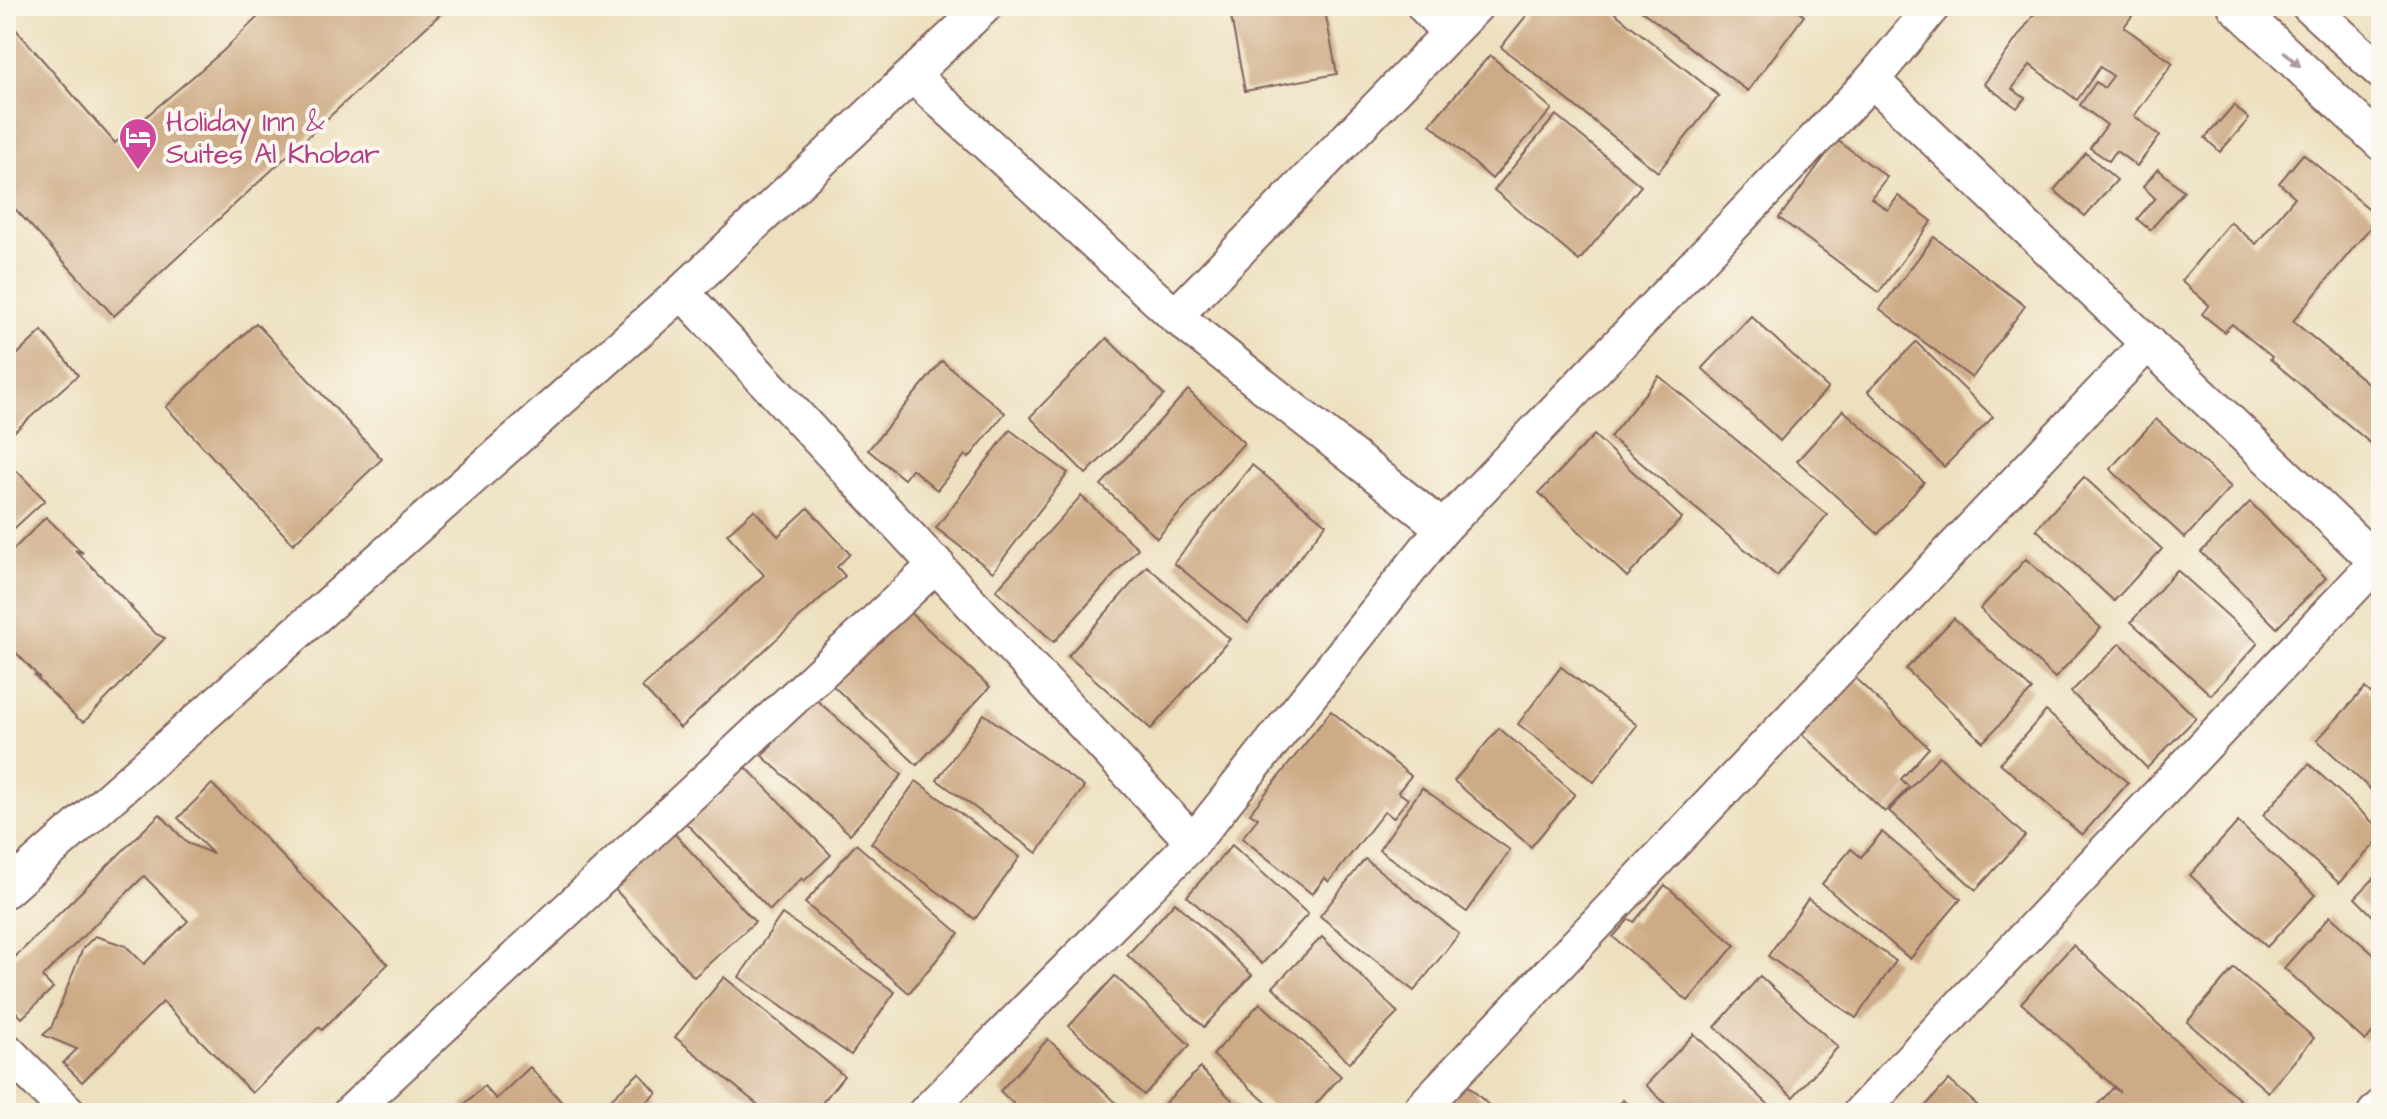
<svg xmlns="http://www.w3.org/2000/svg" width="2387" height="1119" viewBox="0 0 2387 1119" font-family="'Architects Daughter',sans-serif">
<rect width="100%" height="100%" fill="#fbf7ec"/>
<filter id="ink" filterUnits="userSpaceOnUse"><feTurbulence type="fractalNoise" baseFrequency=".0125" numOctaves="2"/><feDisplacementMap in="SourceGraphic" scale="16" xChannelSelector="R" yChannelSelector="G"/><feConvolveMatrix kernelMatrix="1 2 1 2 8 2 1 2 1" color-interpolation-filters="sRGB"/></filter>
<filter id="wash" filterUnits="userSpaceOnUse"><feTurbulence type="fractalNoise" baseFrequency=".006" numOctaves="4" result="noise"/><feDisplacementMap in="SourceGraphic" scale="32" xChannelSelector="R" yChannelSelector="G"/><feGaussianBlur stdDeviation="1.8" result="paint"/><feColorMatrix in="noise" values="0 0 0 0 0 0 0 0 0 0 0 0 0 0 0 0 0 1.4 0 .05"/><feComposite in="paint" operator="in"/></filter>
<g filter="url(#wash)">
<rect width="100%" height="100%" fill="#ede0bf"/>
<g id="blocks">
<g fill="#cdab86">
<polygon points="269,6 449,6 114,316 6,199 6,18 115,143 223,51"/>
<polygon points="1229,6 1324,6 1337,74 1245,91"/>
<polygon points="1534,6 1606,6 1719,96 1658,172 1501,47"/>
<polygon points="1635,6 1791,6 1804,16 1748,91"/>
<polygon points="2040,6 2139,6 2124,27 2173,63 2134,116 2160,136 2137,166 2116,151 2109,161 2090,148 2107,125 2080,105 2096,82 2104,88 2113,76 2100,67 2077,100 2030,65 2012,89 2025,98 2017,108 1984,84"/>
<polygon points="1490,55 1552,109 1492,179 1430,124"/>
<polygon points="2234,105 2249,119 2220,152 2205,138"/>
<polygon points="1556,115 1641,186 1579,261 1494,190"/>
<polygon points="1837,140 1887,177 1871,198 1888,210 1898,196 1932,221 1879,292 1779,218"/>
<polygon points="2086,153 2117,180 2085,216 2054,190"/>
<polygon points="2303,154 2379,217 2293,321 2375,389 2381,382 2381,452 2270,359 2272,357 2232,324 2224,332 2202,314 2209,305 2181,281 2230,222 2256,244 2295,197 2279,183"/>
<polygon points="2158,169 2184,191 2150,230 2137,219 2155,198 2143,187"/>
<polygon points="1934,237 2025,306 1972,378 1880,309"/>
<polygon points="1751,316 1828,388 1780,441 1702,368"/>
<polygon points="256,323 382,459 293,544 166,407"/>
<polygon points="42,331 78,375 6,439 6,365"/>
<polygon points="1107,338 1164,395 1086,474 1030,417"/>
<polygon points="1916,342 1993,417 1944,467 1868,391"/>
<polygon points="942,361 1005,413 969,458 965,455 937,490 912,469 904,479 868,450"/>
<polygon points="1659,376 1827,515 1777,576 1610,437"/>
<polygon points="1188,390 1244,443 1157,538 1101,485"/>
<polygon points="1843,410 1924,482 1878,534 1797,461"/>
<polygon points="2156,419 2231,487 2185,538 2110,469"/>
<polygon points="1010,430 1068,473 993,572 936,528"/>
<polygon points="1594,435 1682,518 1627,577 1539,493"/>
<polygon points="1252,465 1326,524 1248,623 1174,563"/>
<polygon points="17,471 45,500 6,536 6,482"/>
<polygon points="2084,477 2162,549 2114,601 2036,529"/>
<polygon points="1081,496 1138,548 1054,642 996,590"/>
<polygon points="2250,502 2326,578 2277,628 2201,552"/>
<polygon points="808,508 850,554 837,567 845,576 680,728 642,687 764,575 727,534 754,510 778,536"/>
<polygon points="46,517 83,553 75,550 133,608 130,607 156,634 165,638 84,722 77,718 34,675 40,678 6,642 6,557"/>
<polygon points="2026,559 2101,628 2055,678 1980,609"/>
<polygon points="1147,566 1230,639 1151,729 1068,656"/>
<polygon points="2177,570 2258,643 2211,695 2131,622"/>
<polygon points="903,606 990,687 917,765 830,683"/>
<polygon points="1954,618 2032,690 1983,742 1906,669"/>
<polygon points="2120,643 2196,718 2147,768 2071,692"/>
<polygon points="1561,667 1637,725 1594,782 1518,724"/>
<polygon points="1854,677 1929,748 1901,779 1909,787 1885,812 1802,734"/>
<polygon points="2365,688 2381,702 2381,799 2317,740"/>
<polygon points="813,697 902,775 850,834 762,756"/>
<polygon points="1331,711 1411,776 1398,792 1408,799 1393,818 1385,811 1329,882 1325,878 1312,894 1242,838 1258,818 1250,813"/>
<polygon points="2046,711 2128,783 2082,835 2000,763"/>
<polygon points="984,714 1084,787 1037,853 937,780"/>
<polygon points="1499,728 1575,794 1531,847 1454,781"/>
<polygon points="1939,756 2025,836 1976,890 1889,811"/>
<polygon points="741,762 831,855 804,881 802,878 770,910 683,820"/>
<polygon points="2309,764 2381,830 2381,837 2339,883 2263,815"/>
<polygon points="916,781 1020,857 975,919 871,843"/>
<polygon points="212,784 388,964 322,1030 319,1027 252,1093 163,1002 82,1082 63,1063 77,1049 43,1035 51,1028 83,948 95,936 126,946 144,964 188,921 144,876 42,977 53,988 22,1018 6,1001 6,966 160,814 187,843 213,854 178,818"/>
<polygon points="1422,788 1510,850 1467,912 1379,850"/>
<polygon points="2238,822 2315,895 2267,947 2190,875"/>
<polygon points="673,832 755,922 694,977 613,887"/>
<polygon points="1882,832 1961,899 1910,959 1822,884 1851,849 1861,857"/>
<polygon points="856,844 959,933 909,993 805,903"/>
<polygon points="1232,845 1308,914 1262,964 1187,896"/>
<polygon points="1365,859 1459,934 1414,991 1320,916"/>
<polygon points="2381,871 2381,924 2355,898"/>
<polygon points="1665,885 1735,945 1688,1001 1613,937 1629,919 1634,922"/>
<polygon points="1808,899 1896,961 1856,1018 1768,956"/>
<polygon points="1175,902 1252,975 1204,1027 1127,955"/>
<polygon points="782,914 895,992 851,1055 739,977"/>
<polygon points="2330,916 2381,961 2381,1023 2365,1041 2284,968"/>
<polygon points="1322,937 1398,1013 1349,1063 1273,987"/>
<polygon points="2073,945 2243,1103 2234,1113 2090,1113 2113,1088 2120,1092 2021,1003"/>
<polygon points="2234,968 2314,1038 2268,1092 2187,1022"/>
<polygon points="1115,976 1190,1045 1144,1095 1069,1026"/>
<polygon points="1760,976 1838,1047 1793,1097 1715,1027"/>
<polygon points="724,977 844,1076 814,1113 768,1113 675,1037"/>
<polygon points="1260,1003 1341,1076 1308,1113 1278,1113 1213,1055"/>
<polygon points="1694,1034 1770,1106 1763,1113 1675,1113 1646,1085"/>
<polygon points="1048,1039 1125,1111 1124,1113 1023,1113 1000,1091"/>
<polygon points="530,1067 566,1107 560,1113 455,1113 484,1086 496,1099"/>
<polygon points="1200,1068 1245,1113 1155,1113"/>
<polygon points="639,1073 657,1093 635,1113 610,1113 603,1106"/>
<polygon points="1949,1080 1986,1113 1919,1113"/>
<polygon points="1465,1083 1497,1113 1437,1113"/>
<polygon points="1623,1100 1638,1113 1612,1113"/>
</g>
</g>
</g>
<g filter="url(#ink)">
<use href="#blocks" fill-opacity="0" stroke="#83635f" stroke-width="2"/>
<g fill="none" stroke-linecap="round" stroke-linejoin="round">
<g stroke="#83635f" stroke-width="38">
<g id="minor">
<polyline points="1424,6 1449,33"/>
<polyline points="2235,6 2381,143"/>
<polyline points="2309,6 2381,72"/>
<polyline points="913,76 1175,316 1443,528"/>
<polyline points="1872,80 2381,566"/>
<polyline points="682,292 1193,842"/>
<polyline points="1175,316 1476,6"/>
<polyline points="6,890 682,292 985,6"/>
<polyline points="6,1050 69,1113"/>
<polyline points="350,1113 937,564"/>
<polyline points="925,1113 1193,842 1443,528 1872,80 1933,6"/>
<polyline points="1417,1113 2148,343"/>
<polyline points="1860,1113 2377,562"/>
<polyline points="2375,1113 2381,1107"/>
</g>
</g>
<use href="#minor" stroke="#fff" stroke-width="34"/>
</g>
<defs><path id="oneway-solid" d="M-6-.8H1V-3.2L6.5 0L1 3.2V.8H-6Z" transform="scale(2)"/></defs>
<use fill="#ae9aa0" href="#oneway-solid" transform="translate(2292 59) rotate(43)"/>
</g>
<defs>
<g id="hotel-pin" transform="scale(2)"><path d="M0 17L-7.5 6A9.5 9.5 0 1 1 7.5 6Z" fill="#d1479c" stroke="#fbf7ec"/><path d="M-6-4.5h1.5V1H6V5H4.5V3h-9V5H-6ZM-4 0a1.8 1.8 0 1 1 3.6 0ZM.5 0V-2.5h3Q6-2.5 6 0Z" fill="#fff"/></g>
</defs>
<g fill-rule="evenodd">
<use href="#hotel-pin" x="138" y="137"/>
</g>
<g text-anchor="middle" stroke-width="8" stroke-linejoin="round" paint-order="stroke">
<g font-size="28" fill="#b23c85" stroke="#fbf7ec" text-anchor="start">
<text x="166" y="131">Holiday Inn &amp;<tspan x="166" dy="32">Suites Al Khobar</tspan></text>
</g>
</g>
<rect width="2387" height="1119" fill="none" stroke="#fbf7ec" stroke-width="32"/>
</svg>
